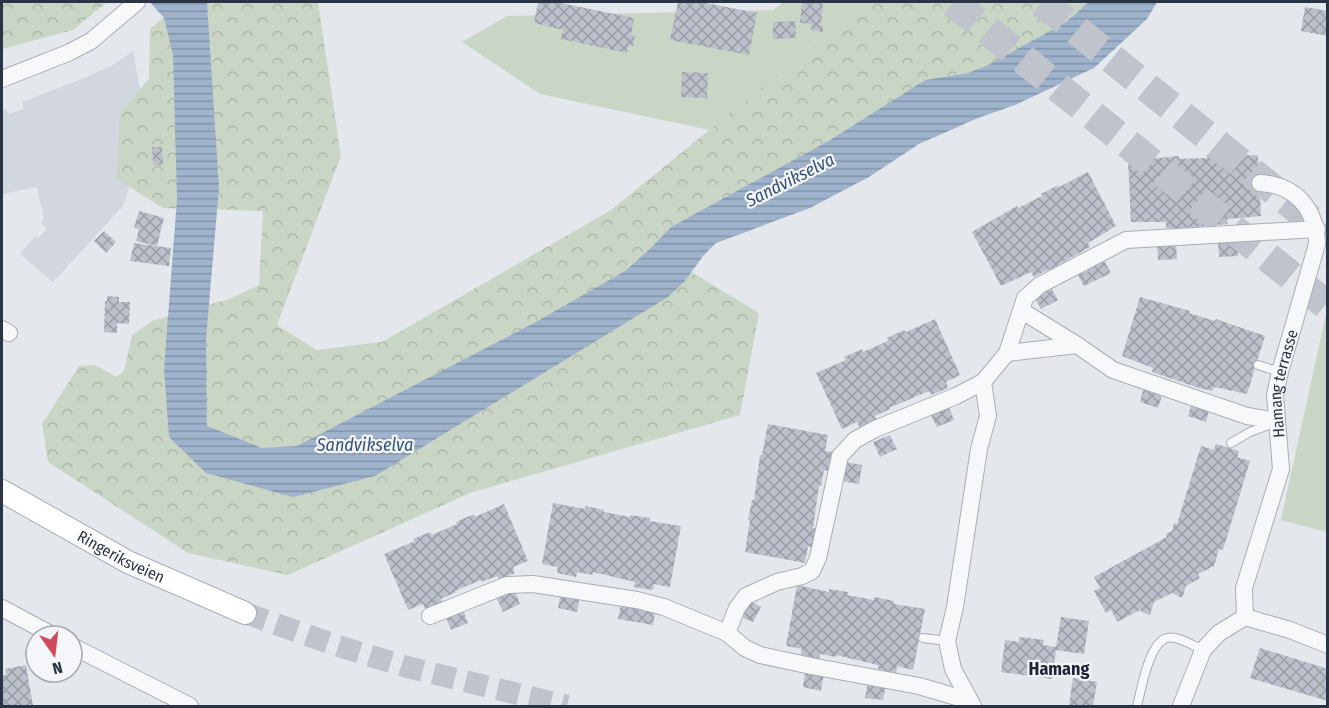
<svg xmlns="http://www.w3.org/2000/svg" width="1329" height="708" viewBox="0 0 1329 708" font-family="'Fira Sans Condensed',sans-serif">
<defs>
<pattern id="forest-crowns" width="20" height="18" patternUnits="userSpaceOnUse" patternTransform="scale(1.5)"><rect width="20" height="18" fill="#c9d6c5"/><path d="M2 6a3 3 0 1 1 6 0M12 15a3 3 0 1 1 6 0" fill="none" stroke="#adb8ab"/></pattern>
<pattern id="water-rules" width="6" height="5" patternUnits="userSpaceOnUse" patternTransform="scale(1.5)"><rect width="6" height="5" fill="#9fb4cc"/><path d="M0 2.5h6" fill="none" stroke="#8293a7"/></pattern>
<pattern id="building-cross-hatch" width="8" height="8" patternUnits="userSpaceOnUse" patternTransform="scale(1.5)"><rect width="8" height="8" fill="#bbc0ca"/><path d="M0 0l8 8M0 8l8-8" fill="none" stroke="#989da6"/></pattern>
</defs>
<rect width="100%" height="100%" fill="#e4e7ec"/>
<polygon fill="#d2d6de" points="133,51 141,94 138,146 129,189 123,206 53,282 20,254 35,236 38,238 47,229 41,222 44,219 37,187 3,194 2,192 2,111 6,109 9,114 24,109 22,102 77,81 111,66"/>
<g fill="#c9d6c5">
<polygon points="784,2 860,2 793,62 710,130 540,94 462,42 507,16 773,10"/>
<polygon points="1327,309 1327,532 1281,520"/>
</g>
<g fill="url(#forest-crowns)">
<polygon points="2,2 107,2 73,30 2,49"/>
<polygon points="182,2 318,2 341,156 277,325 317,350 382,342 611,210 793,62 860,2 1089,2 1066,22 988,65 968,73 925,80 830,140 671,227 652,248 759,313 740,415 470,493 288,575 188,553 48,462 42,424 79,366 95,365 116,377 124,371 132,335 152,321 229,299 259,285 263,211 163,208 117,179 120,113 149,79 150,29"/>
</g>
<polygon fill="url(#water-rules)" points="150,2 207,2 219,188 206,339 207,426 262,448 297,446 534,323 625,271 651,248 671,227 830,140 925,80 968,73 988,65 1066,22 1089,2 1157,2 1147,19 1094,68 1015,105 978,118 919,144 869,177 810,208 716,243 704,255 684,282 668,297 375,476 293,497 206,473 169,437 164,369 177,199 173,55 164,18"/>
<g fill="url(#building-cross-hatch)">
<polygon points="538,2 556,2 634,18 631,35 635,36 633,46 628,45 627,53 561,39 563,30 534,23"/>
<polygon points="678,2 701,2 757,13 749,55 670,40"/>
<polygon points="802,2 823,3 821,25 823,26 823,32 811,30 812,24 800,23"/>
<polygon points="1305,7 1328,11 1328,36 1301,31"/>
<polygon points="795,21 796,38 773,39 773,22"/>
<polygon points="682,72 708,73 707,98 681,97"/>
<polygon points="152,147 162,147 163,165 153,165"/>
<polygon points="1226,154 1226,156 1258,155 1261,216 1227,219 1228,224 1183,228 1166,228 1166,222 1131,222 1128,161 1179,156 1179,159 1207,158 1207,155"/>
<polygon points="1088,172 1116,226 1088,243 1090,247 1049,270 1049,269 1034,277 1031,272 1001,286 972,232 1017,206 1018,208 1042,196 1041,194 1058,185 1059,187"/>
<polygon points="139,211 164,218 157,246 136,241 139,229 134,228"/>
<polygon points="104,231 116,242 106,253 94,241"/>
<polygon points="1237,240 1238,256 1219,257 1218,241"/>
<polygon points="134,243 171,248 169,266 130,261"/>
<polygon points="1176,243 1177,259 1158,260 1157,244"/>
<polygon points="1103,259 1111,273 1084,286 1078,275 1088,271 1086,267"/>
<polygon points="1050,286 1058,300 1041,309 1033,295"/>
<polygon points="107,296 119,297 119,302 130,302 129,324 117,323 117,333 104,332 105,301 107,301"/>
<polygon points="1140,297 1190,311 1189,313 1215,321 1216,319 1265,336 1247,394 1214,387 1212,391 1196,387 1152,372 1153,368 1122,356"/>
<polygon points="935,319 960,375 946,382 948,388 931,395 929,391 889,408 890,409 875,416 877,420 860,428 857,422 842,429 816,373 846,360 844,357 862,349 863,352 888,341 887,338 904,330 906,332"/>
<polygon points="1143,390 1162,395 1158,408 1140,402"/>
<polygon points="948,405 954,420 937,427 930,413"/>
<polygon points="1191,405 1209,410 1206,422 1188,416"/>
<polygon points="768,424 828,435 825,451 832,452 828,471 824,470 821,486 819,485 813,528 818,529 814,548 808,546 805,563 745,552 750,520 748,520 752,500 754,500 760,455 762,455"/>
<polygon points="890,435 897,449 880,457 873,442"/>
<polygon points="1216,444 1239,451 1237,457 1250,461 1223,550 1219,549 1214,566 1198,574 1200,578 1186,586 1182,598 1172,593 1154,602 1150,615 1142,612 1140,610 1117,622 1111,610 1106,613 1094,591 1100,588 1094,577 1167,537 1166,534 1172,531 1174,523 1177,524 1201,446 1214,450"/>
<polygon points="846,462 862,465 859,484 842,481"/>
<polygon points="553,503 585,509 585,506 604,510 604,512 630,517 630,515 650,518 650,521 681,526 670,587 654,584 653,590 634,587 635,582 593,572 593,575 577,572 576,577 557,573 558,567 542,564"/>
<polygon points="504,504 528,561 513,567 515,573 499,580 497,576 481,582 481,580 455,591 456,592 441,599 443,603 426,610 423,604 408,610 384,554 415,541 413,539 430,532 432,535 457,524 456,522 474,514 475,517"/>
<polygon points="797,585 829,592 829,589 848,592 847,595 874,600 875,597 894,601 894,604 925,609 913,670 897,666 896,673 878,669 878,665 836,655 836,657 820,654 819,659 801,655 802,649 786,646"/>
<polygon points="514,589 520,604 503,612 496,597"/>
<polygon points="561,592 580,595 577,612 558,608"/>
<polygon points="750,601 761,607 753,622 742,617"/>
<polygon points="621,603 645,608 644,611 655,613 653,625 618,619"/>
<polygon points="462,608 468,623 451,630 445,615"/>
<polygon points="1061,617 1089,621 1084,654 1056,650 1052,679 1001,672 1005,640 1019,642 1019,637 1044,640 1043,645 1056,647"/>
<polygon points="1260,648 1328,669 1328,701 1250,678"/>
<polygon points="26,665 33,706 2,706 2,676 6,675 5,669"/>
<polygon points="805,671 824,674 821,691 803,687"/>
<polygon points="1073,678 1097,682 1093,706 1069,705"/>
<polygon points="868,682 886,685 883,700 865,698"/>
</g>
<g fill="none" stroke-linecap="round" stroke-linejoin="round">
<polyline stroke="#bfc3cb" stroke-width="22" stroke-dasharray="22 11" stroke-linecap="butt" points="245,613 335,645 407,667 567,706"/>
<g stroke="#bfc3cb" stroke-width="30" stroke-dasharray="30 15" stroke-linecap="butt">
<polyline points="953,2 1328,306"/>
<polyline points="1042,2 1328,234"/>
</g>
<g stroke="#a9aeb7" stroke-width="10">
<g id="lane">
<polyline points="1258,365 1280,372"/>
<polyline points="1231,443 1250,432 1271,424"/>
<polyline points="923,638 947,641"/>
<path d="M1137,706c4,-15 12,-64 30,-68 10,-3 27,8 36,12"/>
</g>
</g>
<g stroke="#a9aeb7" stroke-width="18">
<g id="street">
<polyline points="2,79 68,53 91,41 137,2"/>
<polyline points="1022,311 1077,345 1113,370 1247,416 1277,421"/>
<polyline points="2,329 9,333"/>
<polyline points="1007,353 1077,345"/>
<polyline points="2,608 54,636"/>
<polyline points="430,616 507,585 533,584 637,600 664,607 727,633 745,648 760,655 811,666 919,686 970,701"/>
<path id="s1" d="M1245,617l-1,-29 37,-119 -6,-74 5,-23 37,-128c-1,-35 -21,-59 -57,-61"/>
<polyline points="727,633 737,608 746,596 777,582 802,576 812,571 818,558 840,456 855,440 875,429 956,396 983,382"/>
<polyline points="72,646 190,706"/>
<polyline points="973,706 953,669 947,641 955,607 979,449 988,416 983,382 1007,353 1025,298 1040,285 1126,240 1317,229"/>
<polyline points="1181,706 1203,650 1219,633 1245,617 1290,630 1328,645"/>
</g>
</g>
<g stroke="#a9aeb7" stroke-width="24">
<g id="secondary">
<path id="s2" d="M2,491l126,71 117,51"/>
</g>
</g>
<use href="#lane" stroke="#f7f8fa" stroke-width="8"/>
<use href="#street" stroke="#f7f8fa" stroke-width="16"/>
<use href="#secondary" stroke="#fff" stroke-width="22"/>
</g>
<g text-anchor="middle" stroke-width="4.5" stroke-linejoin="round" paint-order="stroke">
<g font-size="16" fill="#2b3445" stroke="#f4f6f9">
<text dy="6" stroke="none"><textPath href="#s1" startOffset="240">Hamang terrasse</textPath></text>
<text dy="6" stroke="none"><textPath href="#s2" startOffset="136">Ringeriksveien</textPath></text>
</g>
<g font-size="18" font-style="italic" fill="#34527a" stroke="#f4f6f9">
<text transform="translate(790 180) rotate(-27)" y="6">Sandvikselva</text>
<text x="365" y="451">Sandvikselva</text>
</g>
<g font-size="18" font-weight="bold" fill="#1d2536" stroke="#f4f6f9">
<text x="1059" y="675">Hamang</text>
</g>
</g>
<rect width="1329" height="708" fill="none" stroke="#2b3445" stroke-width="6"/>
<g transform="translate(54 654) rotate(166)"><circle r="28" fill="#f4f6f9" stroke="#a4a8b1" stroke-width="1.5"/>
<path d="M0-4.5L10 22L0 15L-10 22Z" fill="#d1495b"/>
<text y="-9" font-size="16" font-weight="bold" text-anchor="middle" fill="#2b3445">N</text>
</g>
</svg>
